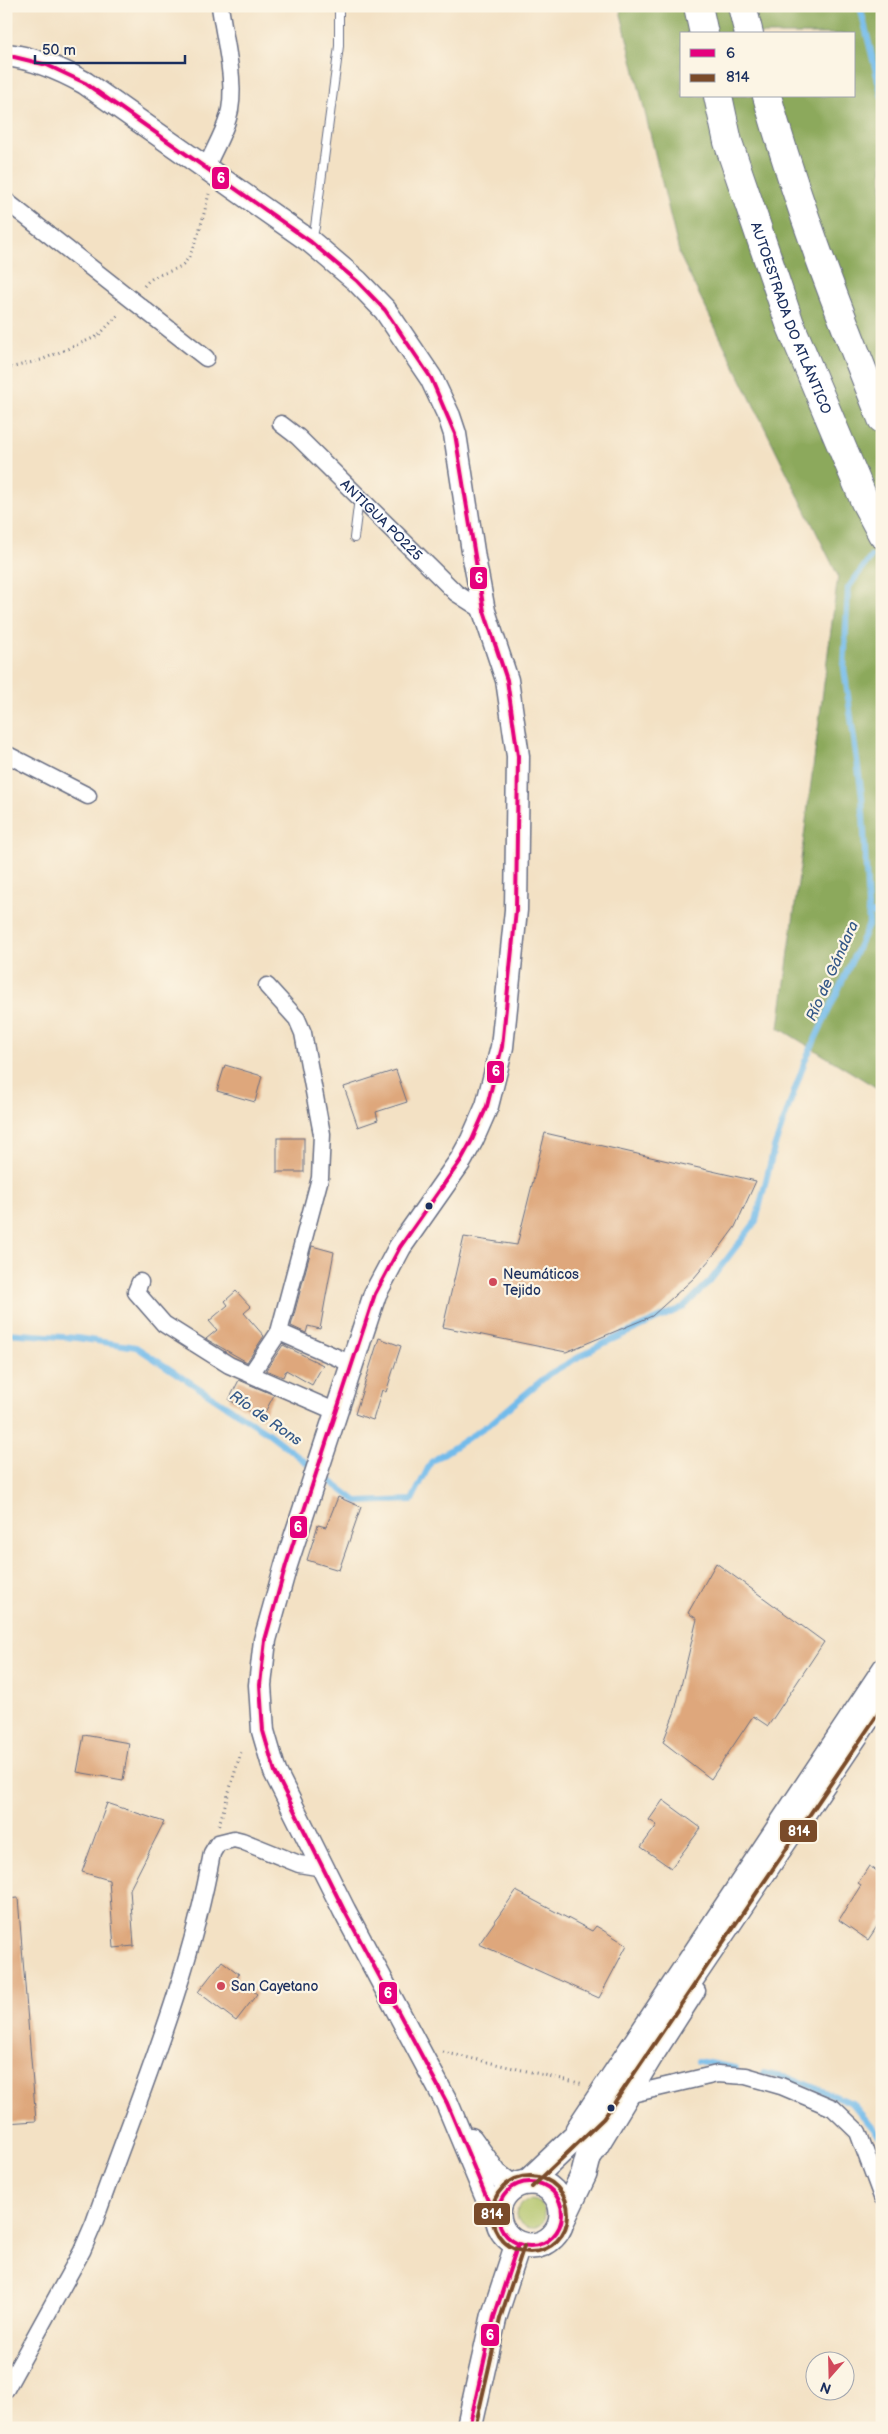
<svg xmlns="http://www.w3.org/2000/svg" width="888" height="2434" viewBox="0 0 888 2434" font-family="'Balsamiq Sans',sans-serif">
<rect width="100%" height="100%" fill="#fcf5e5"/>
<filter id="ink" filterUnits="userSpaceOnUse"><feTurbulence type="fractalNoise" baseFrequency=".02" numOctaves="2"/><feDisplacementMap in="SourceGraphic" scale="10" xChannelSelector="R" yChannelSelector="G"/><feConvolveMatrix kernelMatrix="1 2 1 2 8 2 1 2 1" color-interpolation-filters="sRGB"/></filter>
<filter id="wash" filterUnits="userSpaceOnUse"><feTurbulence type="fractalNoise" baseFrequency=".0096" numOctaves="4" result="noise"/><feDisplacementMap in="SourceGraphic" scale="20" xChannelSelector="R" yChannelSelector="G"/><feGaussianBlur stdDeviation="1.12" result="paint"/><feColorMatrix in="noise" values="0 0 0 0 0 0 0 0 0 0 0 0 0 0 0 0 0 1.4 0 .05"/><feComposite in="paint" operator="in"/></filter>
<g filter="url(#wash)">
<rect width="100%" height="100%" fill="#f3e1c4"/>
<circle fill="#b0c367" stroke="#667962" cx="531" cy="2214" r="14"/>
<path fill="#8ca95c" stroke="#546c5d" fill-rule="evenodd" d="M619,6h263v1085l-103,-63 59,-452 -158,-320zM682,34h172v62h-172z"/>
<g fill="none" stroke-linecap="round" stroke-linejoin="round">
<g stroke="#72bbeb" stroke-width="6">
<polyline points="860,6 882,97"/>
<polyline points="868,912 882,916"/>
<polyline points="6,1333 77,1338 136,1347 268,1433 313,1468"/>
<polyline points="321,1474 358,1502 412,1500 431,1462 491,1423 549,1374 600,1345 684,1307 710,1281 756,1221 774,1148 805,1061 869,924 862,796 844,668 848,588 871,557"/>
<polyline points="698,2061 736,2068"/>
<polyline points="763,2073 793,2079 852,2103 882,2139"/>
</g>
</g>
<g id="blocks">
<g fill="#dea77c">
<polygon points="225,1065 262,1076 255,1102 217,1091"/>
<polygon points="396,1070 407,1102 376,1112 378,1120 358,1127 344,1087"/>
<polygon points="545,1133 756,1181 735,1227 721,1246 694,1278 652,1316 566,1352 443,1327 464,1237 517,1245"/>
<rect x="277" y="1138" width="27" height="34"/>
<polygon points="312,1246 334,1252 320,1329 308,1326 306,1333 291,1326"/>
<polygon points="236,1291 251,1307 244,1313 264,1336 247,1362 206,1339 217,1330 209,1321 228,1305 225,1301"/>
<polygon points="379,1338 401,1346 386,1392 382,1390 373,1420 355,1414"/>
<polygon points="283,1345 323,1365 312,1385 286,1370 283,1377 266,1370"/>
<polygon points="239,1380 274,1395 262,1418 229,1400"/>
<polygon points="338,1497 361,1507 339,1570 307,1560 318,1525 326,1527"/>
<polygon points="716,1563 824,1642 768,1726 753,1716 711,1779 663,1742 675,1711 697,1619 688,1613"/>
<polygon points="84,1735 129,1743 123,1780 77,1772"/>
<polygon points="663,1800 701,1828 671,1868 641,1847 657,1825 649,1820"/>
<polygon points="107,1803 164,1822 130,1889 134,1946 114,1948 109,1880 82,1872"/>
<polygon points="869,1866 882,1874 882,1919 868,1940 839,1920 861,1885 858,1883"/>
<polygon points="516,1891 592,1931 596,1926 627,1945 599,1998 479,1944"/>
<polygon points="18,1898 36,2121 6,2123 6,1899"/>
<polygon points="222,1961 239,1974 237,1978 257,1994 236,2021 198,1992"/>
</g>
</g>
</g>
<g filter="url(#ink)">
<use href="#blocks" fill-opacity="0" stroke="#676d82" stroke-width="1"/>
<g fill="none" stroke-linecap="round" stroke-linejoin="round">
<g stroke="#676d82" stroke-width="10">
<g id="service">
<polyline points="312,240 315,227 339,46 339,6"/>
<polyline points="354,538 359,498"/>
</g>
</g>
<g stroke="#676d82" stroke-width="19">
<g id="minor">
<path d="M206,168c7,-17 17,-33 22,-50 10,-31 -4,-80 -8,-112"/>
<polyline points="6,201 206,358"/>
<path id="s1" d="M281,424l17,13 158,156 28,18"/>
<polyline points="6,754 88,796"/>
<polyline points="140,1282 136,1292 164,1324 229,1365 337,1412"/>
<polyline points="279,1332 352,1364"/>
<polyline points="251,1374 279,1332 320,1178 322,1134 303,1033 297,1019 267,986"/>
<polyline points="632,2094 717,2074 746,2076 781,2086 833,2108 858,2132 882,2197"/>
<polyline points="574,2128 882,1666"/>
<polyline points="595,2155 654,2058 697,1991"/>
<path d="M6,2389l76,-138 12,-28c43,-122 95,-241 118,-370l6,-10 16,-4 8,2 57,23 24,4"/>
</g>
</g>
<g stroke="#676d82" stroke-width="25">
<g id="secondary">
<path d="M6,55c29,3 54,14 79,28l226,159 46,39 28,29 46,68 18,38 6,18 19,124 10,53 23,69 11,76 -2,154 -14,137 -15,59 -15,34 -11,20 -61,87 -25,47 -89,271 -21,75 -5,45 3,46 12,41 69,138 103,193 41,98 10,16"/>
<polyline points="471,2139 496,2174 513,2187"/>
</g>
</g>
<g stroke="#676d82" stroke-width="28">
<g id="primary">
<circle cx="530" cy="2214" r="32"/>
<polyline points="528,2182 599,2115 882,1696"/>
<polyline points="562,2220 584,2174 599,2115"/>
<polyline points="469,2428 494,2317 518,2244"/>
</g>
</g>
<g stroke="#676d82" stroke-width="30">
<g id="motorway">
<polyline points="698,6 704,34"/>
<polyline points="742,6 749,34"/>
<path id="s2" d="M718,96l10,46 62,182 75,178 17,32"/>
<path d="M767,96c31,111 72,216 115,323"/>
</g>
</g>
<g stroke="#676d82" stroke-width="3" stroke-dasharray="1 4" stroke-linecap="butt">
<path d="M144,286c10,-13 24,-12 37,-20 14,-9 23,-54 28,-72"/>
<polyline points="6,369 41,360 98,336 120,313"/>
<polyline points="219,1825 241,1752"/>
<polyline points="443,2052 584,2084"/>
<polyline points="6,2420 10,2428"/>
</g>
<use href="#service" stroke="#fff" stroke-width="8"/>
<use href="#minor" stroke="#fff" stroke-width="16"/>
<use href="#secondary" stroke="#fff" stroke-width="22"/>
<use href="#primary" stroke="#fff" stroke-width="25"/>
<use href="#motorway" stroke="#fff" stroke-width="28"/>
<g stroke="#fcf5e5" stroke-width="8">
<g id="bus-1">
<polyline points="6,55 47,65 85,83 311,242 357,281 385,310 431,378 455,434 484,611 507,680 518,756 516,910 502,1047 487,1106 472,1140 461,1160 400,1247 375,1294 286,1565 265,1640 260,1685 263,1731 275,1772 344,1910 447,2103 488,2201 498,2217"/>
<circle cx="530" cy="2214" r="32"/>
<polyline points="469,2428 494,2317 518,2244"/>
</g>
</g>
<g stroke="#fcf5e5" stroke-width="8">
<g id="bus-2">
<circle cx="530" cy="2214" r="38"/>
<polyline points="532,2187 604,2118 882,1708"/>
<polyline points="475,2428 500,2319 524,2246"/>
</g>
</g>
<use href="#bus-1" stroke="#e5007d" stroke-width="4"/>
<use href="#bus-2" stroke="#7a4b2a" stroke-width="4"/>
</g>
</g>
<g fill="#1b2f5e" stroke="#fcf5e5" stroke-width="2">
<circle cx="429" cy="1206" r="4.5"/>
<circle cx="611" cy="2108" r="4.5"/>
</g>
<g fill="#d1495b" stroke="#fcf5e5" stroke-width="2">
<circle cx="493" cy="1282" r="5"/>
<circle cx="221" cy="1986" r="5"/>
</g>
<g text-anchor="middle" stroke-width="4.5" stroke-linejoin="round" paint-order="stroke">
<g font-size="14" fill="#1b2f5e" stroke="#fcf5e5">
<text dy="5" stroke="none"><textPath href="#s2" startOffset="234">AUTOESTRADA DO ATLÁNTICO</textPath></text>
<text dy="5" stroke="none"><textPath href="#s1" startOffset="139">ANTIGUA PO225</textPath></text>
</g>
<g font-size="14" fill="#1b2f5e" stroke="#fcf5e5" text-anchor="start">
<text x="503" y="1279">Neumáticos<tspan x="503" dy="16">Tejido</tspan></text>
<text x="231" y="1991">San Cayetano</text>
</g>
<g font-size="15" font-style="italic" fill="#355988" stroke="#fcf5e5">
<text transform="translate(832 971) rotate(-66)" y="5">Río de Gándara</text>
<text transform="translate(266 1418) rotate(35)" y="5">Río de Rons</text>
</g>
</g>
<g stroke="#fcf5e5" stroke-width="2">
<rect x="211" y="166" width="19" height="24" rx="5" fill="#e5007d"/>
<rect x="469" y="566" width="19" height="24" rx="5" fill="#e5007d"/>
<rect x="486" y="1060" width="19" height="24" rx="5" fill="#e5007d"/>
<rect x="289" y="1515" width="19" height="24" rx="5" fill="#e5007d"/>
<rect x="779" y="1819" width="39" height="24" rx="5" fill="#7a4b2a"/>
<rect x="378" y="1981" width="20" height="24" rx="5" fill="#e5007d"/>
<rect x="473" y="2202" width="38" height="24" rx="5" fill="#7a4b2a"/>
<rect x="480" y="2323" width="20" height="24" rx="5" fill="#e5007d"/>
</g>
<g font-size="14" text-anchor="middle" font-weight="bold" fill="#fff">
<text x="221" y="183">6</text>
<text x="479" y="583">6</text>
<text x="496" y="1076">6</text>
<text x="298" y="1532">6</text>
<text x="799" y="1836">814</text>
<text x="388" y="1998">6</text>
<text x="492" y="2219">814</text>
<text x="490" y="2340">6</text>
</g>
<rect width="888" height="2434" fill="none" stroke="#fcf5e5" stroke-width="25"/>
<rect x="680" y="32" width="175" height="65" fill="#fcf5e5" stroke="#a2a6af"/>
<rect x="690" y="49" width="25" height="8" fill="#e5007d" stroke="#a2a6af"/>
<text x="726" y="58" font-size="15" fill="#1b2f5e">6</text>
<rect x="690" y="74" width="25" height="8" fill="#7a4b2a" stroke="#a2a6af"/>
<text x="726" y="82" font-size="15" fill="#1b2f5e">814</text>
<g transform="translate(830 2376) rotate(200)"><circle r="24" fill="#fcf5e5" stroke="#a2a6af"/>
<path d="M0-4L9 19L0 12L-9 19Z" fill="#d1495b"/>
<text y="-8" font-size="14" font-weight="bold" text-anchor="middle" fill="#1b2f5e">N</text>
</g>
<path d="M35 55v8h150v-8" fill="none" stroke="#1b2f5e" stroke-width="2.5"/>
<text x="42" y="55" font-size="15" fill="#1b2f5e" stroke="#fcf5e5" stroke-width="4" paint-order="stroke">50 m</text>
</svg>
